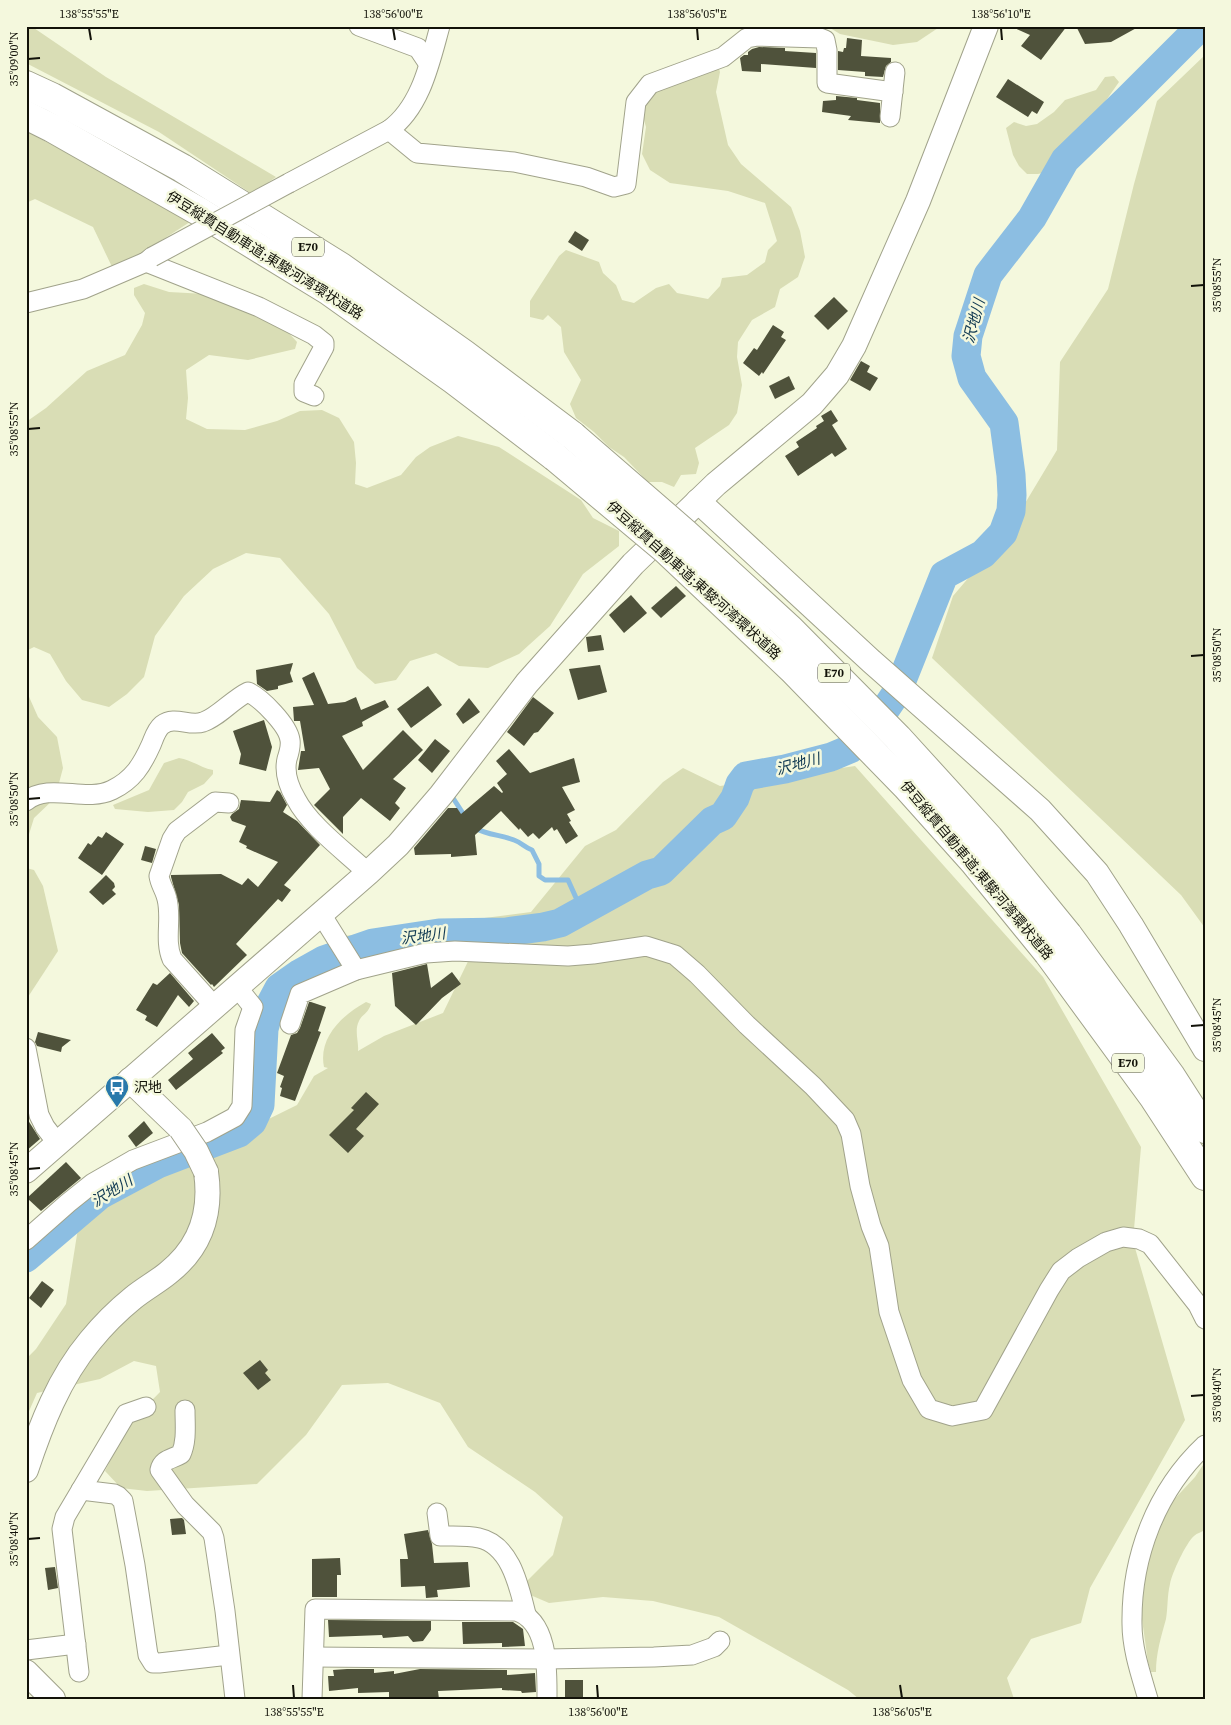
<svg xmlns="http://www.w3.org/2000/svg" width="1231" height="1725" viewBox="0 0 1231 1725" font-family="'Source Serif 4','Noto Sans JP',serif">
<rect width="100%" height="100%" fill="#f4f8dd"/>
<g fill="#d9ddb5">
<polygon points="26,26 31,26 106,77 276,177 252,194 159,132 26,63"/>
<polygon points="827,26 941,26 917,42 893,45 840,34"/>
<polygon points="1205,55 1205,928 1181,895 932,658 953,596 1009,530 1057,450 1060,362 1108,289 1134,184 1157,101"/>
<polygon points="717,63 720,72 716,92 728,145 741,164 791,207 800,231 805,257 798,277 780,289 775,307 752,320 738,342 737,357 742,385 737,413 729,425 695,448 699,463 696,474 681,475 674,487 662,482 648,482 624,457 609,447 594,432 576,418 570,404 581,380 564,352 561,327 548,315 543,320 530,317 530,301 559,256 566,250 599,262 603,273 616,285 622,300 634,303 656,288 669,284 677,293 708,299 720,286 722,278 747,275 765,262 768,250 777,241 765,203 728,191 670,183 650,170 642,154 646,127 642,113 644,96"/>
<polygon points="1114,76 1119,82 1093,119 1072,137 1061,155 1052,163 1047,172 1038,174 1027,174 1019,166 1013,155 1006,128 1014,122 1026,126 1037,124 1054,112 1065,100 1096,90 1105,77"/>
<polygon points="26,131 193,220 114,271 93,227 35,199 26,203"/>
<polygon points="144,284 169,292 206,294 287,331 297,342 295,349 248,360 209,355 186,370 188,398 186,419 207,429 245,430 277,421 300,411 322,410 339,418 354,442 356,463 355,484 367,488 401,475 416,457 430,447 458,436 499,447 581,500 593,518 619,531 619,546 583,574 550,626 519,654 488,668 459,666 436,653 410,661 396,680 375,684 357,668 329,614 280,558 246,553 213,569 184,596 155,636 144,677 127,694 109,707 82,700 66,681 50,654 34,647 26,651 26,422 46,408 87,371 125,355 142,325 145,313 134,295 134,288"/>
<polygon points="26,690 38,717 57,737 63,768 55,798 34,818 26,844"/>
<path d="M179,758c13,2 22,10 34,12v4l-9,10 -16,8 -6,10 -8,8 -26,2 -33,-3 -2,-4 36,-15 15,-27z"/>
<path d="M855,766l188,211 98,170 -8,94 52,179 -95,168 -9,35 -50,16 -24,39 7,21h-155l-11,-9 -129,-73 -66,-16 -50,-4 -54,6 -21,-9 -1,-13 26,-26 10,-38 -28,-25 -67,-45 -28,-44 -52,-20 -46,2 -36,50 -49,49 -110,7 -26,-3 -16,-17 23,-46 32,-33 -4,-26 -22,-5 -34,18 -63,14 -11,25v-59l10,-10 30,-45 13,-82 86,-52 132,-65 17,-29 14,-8 -4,-1c-6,-29 18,-52 42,-65l5,2c-3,10 -9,10 -12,17 -5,9 0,21 -1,30l26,-15 59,-23 31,-64 -113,15 -17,-28 187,-24 54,-66 31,-16 47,-48 20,-14 37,18z"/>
<polygon points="26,868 34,870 43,886 58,951 26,1000"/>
<path d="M1205,1462v68c-3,2 -8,3 -11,6 -8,7 -22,37 -24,48 -3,12 -2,24 -4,35 -5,18 -10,34 -10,53h-5l-3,-10 -7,-50 7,-55 19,-50 28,-30z"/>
</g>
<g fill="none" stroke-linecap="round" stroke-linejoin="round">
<g stroke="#8cbee2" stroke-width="5">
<polyline points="453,798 466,818"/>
<path d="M475,828c12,7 27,7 39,12 8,3 10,7 18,10l7,14v12l6,4h23l14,31"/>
</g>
<g stroke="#8cbee2" stroke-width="29">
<polyline points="903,678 944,575 983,554 1003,533 1011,511 1012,495 1011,475 1004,423 972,378 966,356 968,336 988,275 1032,218 1065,160 1127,100 1198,29 1203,26"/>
<polyline points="26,1258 100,1195 158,1164 239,1133 252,1122 260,1105 264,1029 271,1003 279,988 299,974 324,960 373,943 439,933 506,932 543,927 560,923 647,875 661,871 712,821 723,816 735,798 740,784 746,776 785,769 831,757 850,749 874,726 895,695"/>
</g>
</g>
<g fill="#4f523b">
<polygon points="1010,26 1067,26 1041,60 1021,46 1030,35"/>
<polygon points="1076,26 1140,26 1111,42 1085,44"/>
<polygon points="847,38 862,40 861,56 891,58 891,62 886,66 883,77 865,76 865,72 838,70 838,51 843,52 844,48 846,48"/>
<polygon points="759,47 785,48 785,51 816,53 816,68 761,64 761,72 742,71 740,58 744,55 748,55 748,52 752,49"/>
<polygon points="1008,79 1044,102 1037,114 1032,111 1028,117 996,97"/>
<polygon points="836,96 857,98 857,100 880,103 880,123 848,120 851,116 822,112 823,101 836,100"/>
<polygon points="575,231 589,240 582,251 568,242"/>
<polygon points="834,297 848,311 828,330 814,316"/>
<polygon points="773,325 784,332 781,337 786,340 763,374 762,372 759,376 743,363 754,348 757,350"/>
<polygon points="861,361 870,366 867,372 878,378 870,391 850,380"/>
<polygon points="789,376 795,389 775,399 769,386"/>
<polygon points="831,410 838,421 832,425 847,449 835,457 832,453 798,476 785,456 799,447 796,442 817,428 816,426 824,421 821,416"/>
<polygon points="676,586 686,596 661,618 651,608"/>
<polygon points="631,595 647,613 624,633 609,615"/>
<polygon points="601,635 604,650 588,652 586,637"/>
<polygon points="293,663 290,673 293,682 278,686 278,689 267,691 257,684 256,670"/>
<polygon points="600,665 607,692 578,700 569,669"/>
<polygon points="314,672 328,704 345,702 356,697 361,710 385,700 389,707 362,722 363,726 342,736 363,770 403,730 423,750 393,779 406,788 395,803 400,808 390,821 361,798 343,817 343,834 314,805 330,789 319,768 298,770 301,751 305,751 300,721 294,721 293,707 314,705 302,678"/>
<polygon points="428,686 442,705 411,728 397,709"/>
<polygon points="533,697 554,713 538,732 534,733 524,746 507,732"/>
<polygon points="469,698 480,712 463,724 456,714"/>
<polygon points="264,720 272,747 266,771 239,764 241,754 233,731"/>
<polygon points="435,739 450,751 432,773 418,760"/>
<polygon points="509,749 530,773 574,758 580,782 562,787 575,810 567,814 571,821 569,822 578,836 566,844 557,829 554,831 552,827 539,839 533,833 528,837 520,828 519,830 501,811 475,835 477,855 451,857 451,854 415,855 414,848 448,808 457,808 461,814 494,786 502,793 503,792 497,783 507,774 496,761"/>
<polygon points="277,790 280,792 287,805 283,812 297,821 320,845 284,885 291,890 282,902 278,899 236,944 247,955 214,987 212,984 211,985 182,953 180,943 179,905 171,877 171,875 221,874 242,885 248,878 258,887 278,862 246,848 247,846 239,842 246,826 232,821 230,817 232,814 239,809 241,800 270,802"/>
<polygon points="106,832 124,844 102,875 78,858 88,843 91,845 98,836 102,838"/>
<polygon points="145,846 156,849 152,863 141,860"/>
<polygon points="106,875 114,883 115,887 112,890 116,894 103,905 89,892"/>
<polygon points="427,964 431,988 452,972 461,984 442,998 416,1025 395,1006 392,973"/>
<polygon points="170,973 194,1001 189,1007 178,995 157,1027 145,1020 147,1016 136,1010 153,983 157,985"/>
<polygon points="309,1002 311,1002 326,1007 318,1031 321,1032 295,1101 280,1096 282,1088 280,1087 284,1076 277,1073 291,1035 297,1033 300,1028"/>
<polygon points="38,1032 71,1040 62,1047 61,1052 37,1046 35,1042"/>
<polygon points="212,1033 225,1048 221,1051 223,1053 176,1090 168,1080 193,1059 188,1053"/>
<polygon points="366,1092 379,1104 356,1129 364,1136 348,1153 329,1135 354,1110 351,1108"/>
<polygon points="26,1117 40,1139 26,1151"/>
<polygon points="144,1121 153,1133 136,1147 128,1136"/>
<polygon points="66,1162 81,1178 41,1211 27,1198"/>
<polygon points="42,1281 54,1290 41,1308 29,1298"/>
<polygon points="260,1360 268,1370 265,1373 271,1380 258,1390 243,1373"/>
<polygon points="182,1518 184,1520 186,1534 172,1535 170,1519"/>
<polygon points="428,1530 432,1544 434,1563 468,1562 470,1587 437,1590 438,1597 426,1598 425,1586 401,1587 400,1559 408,1559 404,1534"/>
<polygon points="340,1558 341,1575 337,1575 337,1597 312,1597 312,1559"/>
<polygon points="55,1567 58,1588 48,1590 45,1568"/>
<polygon points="328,1620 431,1621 431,1630 423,1641 413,1642 408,1636 383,1638 382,1635 329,1637"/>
<polygon points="462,1622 513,1622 523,1629 525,1646 502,1647 502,1643 463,1644"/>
<polygon points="347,1669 374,1669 374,1673 394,1671 394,1674 420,1669 507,1670 507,1675 535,1673 536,1692 522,1693 521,1691 502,1690 502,1688 461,1690 438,1691 439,1699 389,1699 389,1692 358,1693 358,1688 329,1691 328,1676 334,1676 333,1670"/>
<rect x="565" y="1680" width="18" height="19"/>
</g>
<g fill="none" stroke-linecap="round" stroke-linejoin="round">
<g stroke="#a1a38b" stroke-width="21">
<g id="minor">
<polyline points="359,26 418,48 428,63"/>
<polyline points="890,117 895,72"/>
<polyline points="389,130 417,153 514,162 586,177 614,187 626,184 636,102 650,84 723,57 747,38 758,36 820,38 825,40 827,50 827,83 893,92"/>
<path d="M289,183l100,-53c32,-23 41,-68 51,-104"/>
<polyline points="146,262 259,307 314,335 324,343 324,347 304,384 304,392 314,396"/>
<polyline points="26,303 83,289 146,262 152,257"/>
<path d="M26,801c24,-19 59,2 86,-11 21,-10 30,-25 39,-45 3,-7 5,-15 11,-20 13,-10 27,2 41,-3 14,-4 30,-23 45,-30 13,6 40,33 42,48 1,6 -1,13 -3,19 -3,13 2,28 9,40 14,27 50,53 72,74"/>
<polyline points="321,914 356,970"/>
<path d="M215,1007l-43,-48c-8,-19 0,-40 -5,-60 -2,-9 -7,-15 -8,-23l13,-37 5,-8 38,-29 14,1"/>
<polyline points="290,1024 300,994 356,970 426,953 455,951 568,956 593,954 646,946 675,955 697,974 747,1025 813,1086 845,1120 851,1134 860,1186 871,1226 879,1246 889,1312 912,1380 929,1409 952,1416 983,1410 1049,1290 1061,1271 1078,1258 1106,1242 1123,1237 1139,1239 1150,1244 1198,1305 1205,1319"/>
<polyline points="26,1048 39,1115 45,1127 58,1144"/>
<polyline points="26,1240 68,1203 93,1183 133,1160 207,1132 235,1117 242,1106 245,1030 253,1007 237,987"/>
<path d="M185,1410c0,15 2,31 -4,44 -8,5 -19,5 -21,16l25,35 27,27 2,6 11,73 10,88"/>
<polyline points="81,1490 114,1494 118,1496 123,1501 135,1565 148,1655 153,1663 159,1663 229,1655"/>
<path d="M437,1513l3,23c13,0 27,-1 39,2 32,7 40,49 47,76"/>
<polyline points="26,1650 76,1644"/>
<polyline points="314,1657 547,1659 654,1657 692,1655 714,1647 720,1641"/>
<polyline points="79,1672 62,1529 65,1517 126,1414 146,1407"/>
<path d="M312,1699l3,-90 201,2c33,10 31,60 31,88"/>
<path d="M1148,1699c-7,-24 -16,-50 -16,-75 -1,-67 24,-133 73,-179"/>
</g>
</g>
<g stroke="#a1a38b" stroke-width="26">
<g id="tertiary">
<polyline points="698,501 871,661 1040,810 1097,873 1131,925 1205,1049"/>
<polyline points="130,1080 181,1129"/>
<polyline points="26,1171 368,873 398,845 441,795 527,683 633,564 716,484 812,404 837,375 854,346 918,201 986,26"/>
<path d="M26,1470c15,-45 33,-92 64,-129 13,-16 27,-30 43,-43 11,-9 24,-16 35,-25 33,-26 44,-60 38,-101"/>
<polyline points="26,1672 53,1699"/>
</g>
</g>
<g stroke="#a1a38b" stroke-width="30">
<g id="motorway">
<polyline points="26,85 52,97 182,168 341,267 464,354 573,436"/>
<polyline points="26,115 52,128 200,212 329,291 454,380 555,457"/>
<polyline points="1068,935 1171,1076 1205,1129"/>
<polyline points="1048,953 1154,1098 1205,1176"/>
</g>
</g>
<use href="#minor" stroke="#fff" stroke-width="19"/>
<use href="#tertiary" stroke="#fff" stroke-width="24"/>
<use href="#motorway" stroke="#fff" stroke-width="28"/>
<g stroke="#a1a38b" stroke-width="21" stroke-linecap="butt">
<polyline id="minor-bridge" points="152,257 289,183"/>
</g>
<g stroke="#a1a38b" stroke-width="26" stroke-linecap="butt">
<polyline id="tertiary-bridge" points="181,1129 196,1151 206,1172"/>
</g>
<g stroke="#a1a38b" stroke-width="30" stroke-linecap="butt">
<g id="motorway-bridge">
<polyline points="573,436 685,533 790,629 898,738 989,838 1068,935"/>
<polyline points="555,457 666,550 792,669 906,786 974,862 1048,953"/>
</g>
</g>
<use href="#minor-bridge" stroke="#fff" stroke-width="19"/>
<use href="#tertiary-bridge" stroke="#fff" stroke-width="24"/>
<use href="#motorway-bridge" stroke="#fff" stroke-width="28"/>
</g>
<path fill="none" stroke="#121209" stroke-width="2" d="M89,28l2,12M393,28l2,12M697,28l1,12M1001,28l1,12M28,59l12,-1M1191,286l13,-1M28,429l12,-1M1191,656l13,-1M28,799l12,-1M1191,1026l13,-1M28,1169l12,-1M1191,1396l13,-1M28,1539l12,-1M293,1685l1,13M597,1685l1,13M900,1685l2,13"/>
<defs>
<g id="bus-pin" transform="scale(1.25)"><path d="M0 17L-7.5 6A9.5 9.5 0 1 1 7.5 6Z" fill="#2979ab" stroke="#f4f8dd"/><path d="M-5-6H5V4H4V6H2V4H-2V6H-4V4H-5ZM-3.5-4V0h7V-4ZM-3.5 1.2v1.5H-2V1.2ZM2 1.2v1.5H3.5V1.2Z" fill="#fff"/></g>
</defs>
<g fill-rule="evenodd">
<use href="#bus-pin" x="117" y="1087"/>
</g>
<g text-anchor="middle" stroke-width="5" stroke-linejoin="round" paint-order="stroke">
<g fill="#f4f8dd" stroke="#565749" stroke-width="1">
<rect x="292" y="237.5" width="32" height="19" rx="4"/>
<rect x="818" y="663.5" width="32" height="19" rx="4"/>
<rect x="1112" y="1053.5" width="32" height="19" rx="4"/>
</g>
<g font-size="12" font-weight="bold" fill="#121209">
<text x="308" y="251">E70</text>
<text x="834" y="677">E70</text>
<text x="1128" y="1067">E70</text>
</g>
<g font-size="14" fill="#121209" stroke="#f4f8dd">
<text transform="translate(265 255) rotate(32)" y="5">伊豆縦貫自動車道;東駿河湾環状道路</text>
<text transform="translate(694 580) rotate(42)" y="5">伊豆縦貫自動車道;東駿河湾環状道路</text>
<text transform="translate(977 870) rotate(50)" y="5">伊豆縦貫自動車道;東駿河湾環状道路</text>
</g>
<g font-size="14" fill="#121209" stroke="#f4f8dd" text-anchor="start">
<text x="134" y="1092">沢地</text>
</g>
<g font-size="15" font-style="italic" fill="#0f3851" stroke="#f4f8dd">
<text transform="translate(974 321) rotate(-75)" y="5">沢地川</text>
<text transform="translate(798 764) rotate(-15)" y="5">沢地川</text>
<text transform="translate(423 936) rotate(-7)" y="5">沢地川</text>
<text transform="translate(112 1191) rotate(-32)" y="5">沢地川</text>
</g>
</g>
<rect width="1231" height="1725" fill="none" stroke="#f4f8dd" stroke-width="55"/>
<rect x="28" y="28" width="1176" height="1670" fill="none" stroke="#121209" stroke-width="2"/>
<g font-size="12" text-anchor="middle" fill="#121209">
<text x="89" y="18">138°55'55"E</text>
<text x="393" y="18">138°56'00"E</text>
<text x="697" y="18">138°56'05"E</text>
<text x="1001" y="18">138°56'10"E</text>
<text transform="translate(14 59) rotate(-90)" y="4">35°09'00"N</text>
<text transform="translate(1217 285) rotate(-90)" y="4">35°08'55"N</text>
<text transform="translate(14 429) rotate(-90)" y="4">35°08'55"N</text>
<text transform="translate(1217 655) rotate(-90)" y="4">35°08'50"N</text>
<text transform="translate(14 799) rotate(-90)" y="4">35°08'50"N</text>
<text transform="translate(1217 1025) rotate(-90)" y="4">35°08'45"N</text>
<text transform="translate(14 1169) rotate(-90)" y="4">35°08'45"N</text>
<text transform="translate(1217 1395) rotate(-90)" y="4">35°08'40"N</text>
<text transform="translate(14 1539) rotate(-90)" y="4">35°08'40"N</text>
<text x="294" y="1716">138°55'55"E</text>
<text x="598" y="1716">138°56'00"E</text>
<text x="902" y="1716">138°56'05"E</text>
</g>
</svg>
